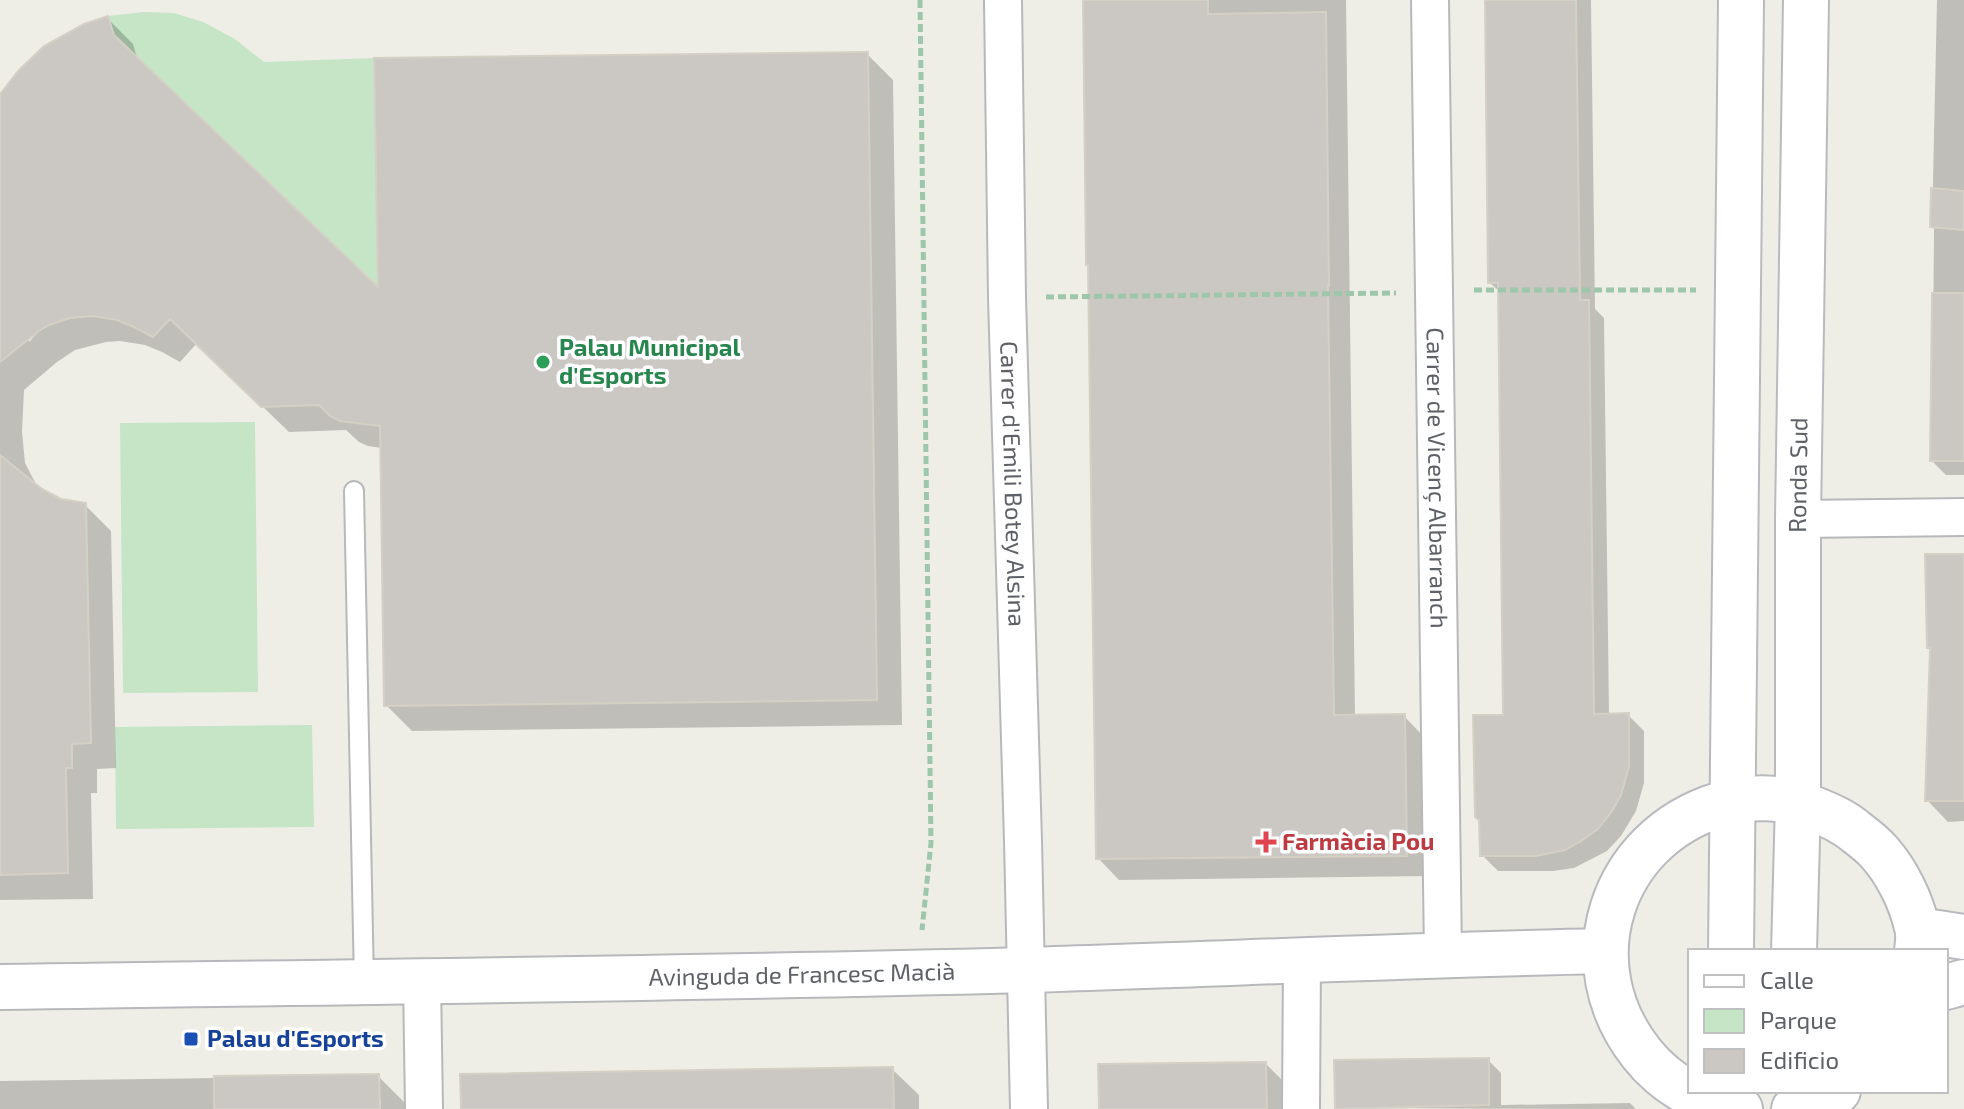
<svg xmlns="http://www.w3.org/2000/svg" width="1964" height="1109" viewBox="0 0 1964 1109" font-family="'Exo 2',sans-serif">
<rect width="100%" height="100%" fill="#efeee6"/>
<g fill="#c5e5c6">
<polygon points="144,12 174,13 203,22 235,39 264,62 374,58 378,287 114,35 108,16"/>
<polygon points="255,422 258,692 123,693 120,423"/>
<polygon points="312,725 314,827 116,829 115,727"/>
</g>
<g fill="#0003" fill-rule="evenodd">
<polygon points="1084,0 1346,0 1355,717 1404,716 1425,738 1428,876 1119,880 1098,858"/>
<polygon points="1487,0 1591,0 1595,309 1604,318 1609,715 1628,715 1644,731 1644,783 1636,811 1621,836 1607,851 1574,868 1553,871 1498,871 1482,855 1505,717 1500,292 1490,283"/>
<polygon points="1937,0 1964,0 1964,475 1946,475 1932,461 1934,229 1932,226"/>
<path d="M107,18l26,26 5,17 242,231 487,-238 26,26 9,645 -490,6 -26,-26 -4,-257 -14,-2 -9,-4 -13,-12 -57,2 -92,-89 -17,19 -18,-10 -17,-7 -25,-4 -14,1 -31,8 -18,12 -33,28 -2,42 3,31 13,25 14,9 33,8 26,26 5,237 -19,1v24h-6l2,106 -93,1v-799zM38,330l1,1 -10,11v-6z"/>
<polygon points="1964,556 1964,821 1948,822 1927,800 1932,651 1929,647"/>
<polygon points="1488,1060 1501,1073 1501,1105 1630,1103 1636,1109 1337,1108"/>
<polygon points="1266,1064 1292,1090 1292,1109 1101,1109"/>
<polygon points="892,1069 919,1095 919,1109 463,1109"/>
<polygon points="378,1076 405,1103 405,1109 381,1109 381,1100 377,1100 377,1109 0,1109 0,1081"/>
</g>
<g fill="#cbc8c4" stroke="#d4d0c5" stroke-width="2">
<polygon points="1083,0 1208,0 1208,14 1326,12 1329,286 1328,286 1334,715 1405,714 1407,856 1096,859 1088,265 1086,265"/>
<polygon points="1485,0 1576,0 1580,300 1589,300 1594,714 1629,713 1629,766 1621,795 1612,811 1598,829 1581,841 1565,850 1536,856 1480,856 1479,820 1475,817 1473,715 1503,715 1498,283 1488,283"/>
<polygon points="108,16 114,35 378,287 374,58 868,52 877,700 384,706 380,426 340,421 330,416 319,405 261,407 170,319 153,337 134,327 117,320 93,316 70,318 49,325 39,331 0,362 0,94 19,70 44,46 84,24"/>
<polygon points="1931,188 1964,191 1964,230 1930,227"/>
<polygon points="1932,293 1964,293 1964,461 1930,461"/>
<polygon points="0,455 42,489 61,499 86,503 91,743 72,744 72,768 66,768 68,873 0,875"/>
<polygon points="1925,554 1964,554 1964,801 1925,801 1930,648 1927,648"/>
<polygon points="1489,1058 1489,1105 1335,1109 1334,1060"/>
<polygon points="1266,1062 1267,1109 1099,1109 1098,1064"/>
<polygon points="893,1067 894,1109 461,1109 460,1074"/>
<polygon points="379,1074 380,1109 214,1109 214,1076"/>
</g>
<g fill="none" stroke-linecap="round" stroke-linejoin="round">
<g stroke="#b7b8bc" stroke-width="22">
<polyline id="service" points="354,491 364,983"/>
</g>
<g stroke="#b7b8bc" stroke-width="40">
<g id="minor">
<path id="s1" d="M1003,0l4,298 16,543 6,268"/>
<path id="s2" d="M1430,0l13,954"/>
<polyline points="1798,519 1964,517"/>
<polyline points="422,981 424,1109"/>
<polyline points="1301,1109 1302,960"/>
</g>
</g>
<g stroke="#b7b8bc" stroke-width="48">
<g id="tertiary">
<path id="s3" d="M0,987c341,-5 683,-8 1025,-17 193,-6 387,-15 580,-19"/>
</g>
</g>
<g stroke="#b8babf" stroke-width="48">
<g id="secondary">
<polyline points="1918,930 1964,937"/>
<polyline points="1731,951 1741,0"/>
<path id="s4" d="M1794,951l4,-149v-283l8,-519"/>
<polyline points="1946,987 1964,982"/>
<path d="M1740,1109c-38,-4 -74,-25 -98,-55 -72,-90 -32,-215 77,-249 31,-10 65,-9 95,4 15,6 29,12 42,23 8,6 16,12 23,20 18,20 32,49 38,75 2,7 1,16 0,24"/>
<polyline points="1794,1109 1838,1091"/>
</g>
</g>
<g stroke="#9ec6ab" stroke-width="5" stroke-dasharray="8 4" stroke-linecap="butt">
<polyline points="920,0 931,843 922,930"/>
<polyline points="1474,290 1696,290"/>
<polyline points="1046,297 1396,293"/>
</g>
<use href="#service" stroke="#fff" stroke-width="18"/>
<use href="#minor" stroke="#fff" stroke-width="36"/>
<use href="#tertiary" stroke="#fff" stroke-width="44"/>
<use href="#secondary" stroke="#fff" stroke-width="44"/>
</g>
<circle fill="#2e9e5b" stroke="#fff" stroke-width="3" cx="543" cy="362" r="8"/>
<path fill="#e0444e" stroke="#fff" stroke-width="3" d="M1262 830h8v8h8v8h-8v8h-8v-8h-8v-8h8z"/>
<rect fill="#1a4fb4" stroke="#fff" stroke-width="3" x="183" y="1031" width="16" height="16" rx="4"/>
<g text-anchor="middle" stroke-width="7" stroke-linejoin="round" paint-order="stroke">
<g font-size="24" font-weight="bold" fill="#27864d" stroke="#fff" text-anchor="start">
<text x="559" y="356">Palau Municipal<tspan x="559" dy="28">d'Esports</tspan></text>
</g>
<g font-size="24" fill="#5e6166" stroke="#fff">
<text dy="8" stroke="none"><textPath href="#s4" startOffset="476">Ronda Sud</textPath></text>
<text dy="8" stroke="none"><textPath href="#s2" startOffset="478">Carrer de Vicenç Albarranch</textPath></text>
<text dy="8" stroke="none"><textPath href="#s1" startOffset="484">Carrer d'Emili Botey Alsina</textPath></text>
<text dy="8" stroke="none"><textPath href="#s3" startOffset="802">Avinguda de Francesc Macià</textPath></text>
</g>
<g font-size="24" font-weight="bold" fill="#be3a42" stroke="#fff" text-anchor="start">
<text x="1282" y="850">Farmàcia Pou</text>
</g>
<g font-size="24" font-weight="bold" fill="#164399" stroke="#fff" text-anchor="start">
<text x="207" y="1047">Palau d'Esports</text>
</g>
</g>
<rect x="1688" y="949" width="260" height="144" fill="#ffffff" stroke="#bfc0c2" stroke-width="2"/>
<rect x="1704" y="975" width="40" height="12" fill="#ffffff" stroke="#bfc0c2" stroke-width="2"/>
<text x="1760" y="989" font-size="24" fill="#5e6166">Calle</text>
<rect x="1704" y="1009" width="40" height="24" fill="#c5e5c6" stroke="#bfc0c2" stroke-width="2"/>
<text x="1760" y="1029" font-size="24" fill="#5e6166">Parque</text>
<rect x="1704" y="1049" width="40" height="24" fill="#cbc8c4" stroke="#bfc0c2" stroke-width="2"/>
<text x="1760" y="1069" font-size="24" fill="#5e6166">Edificio</text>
</svg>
